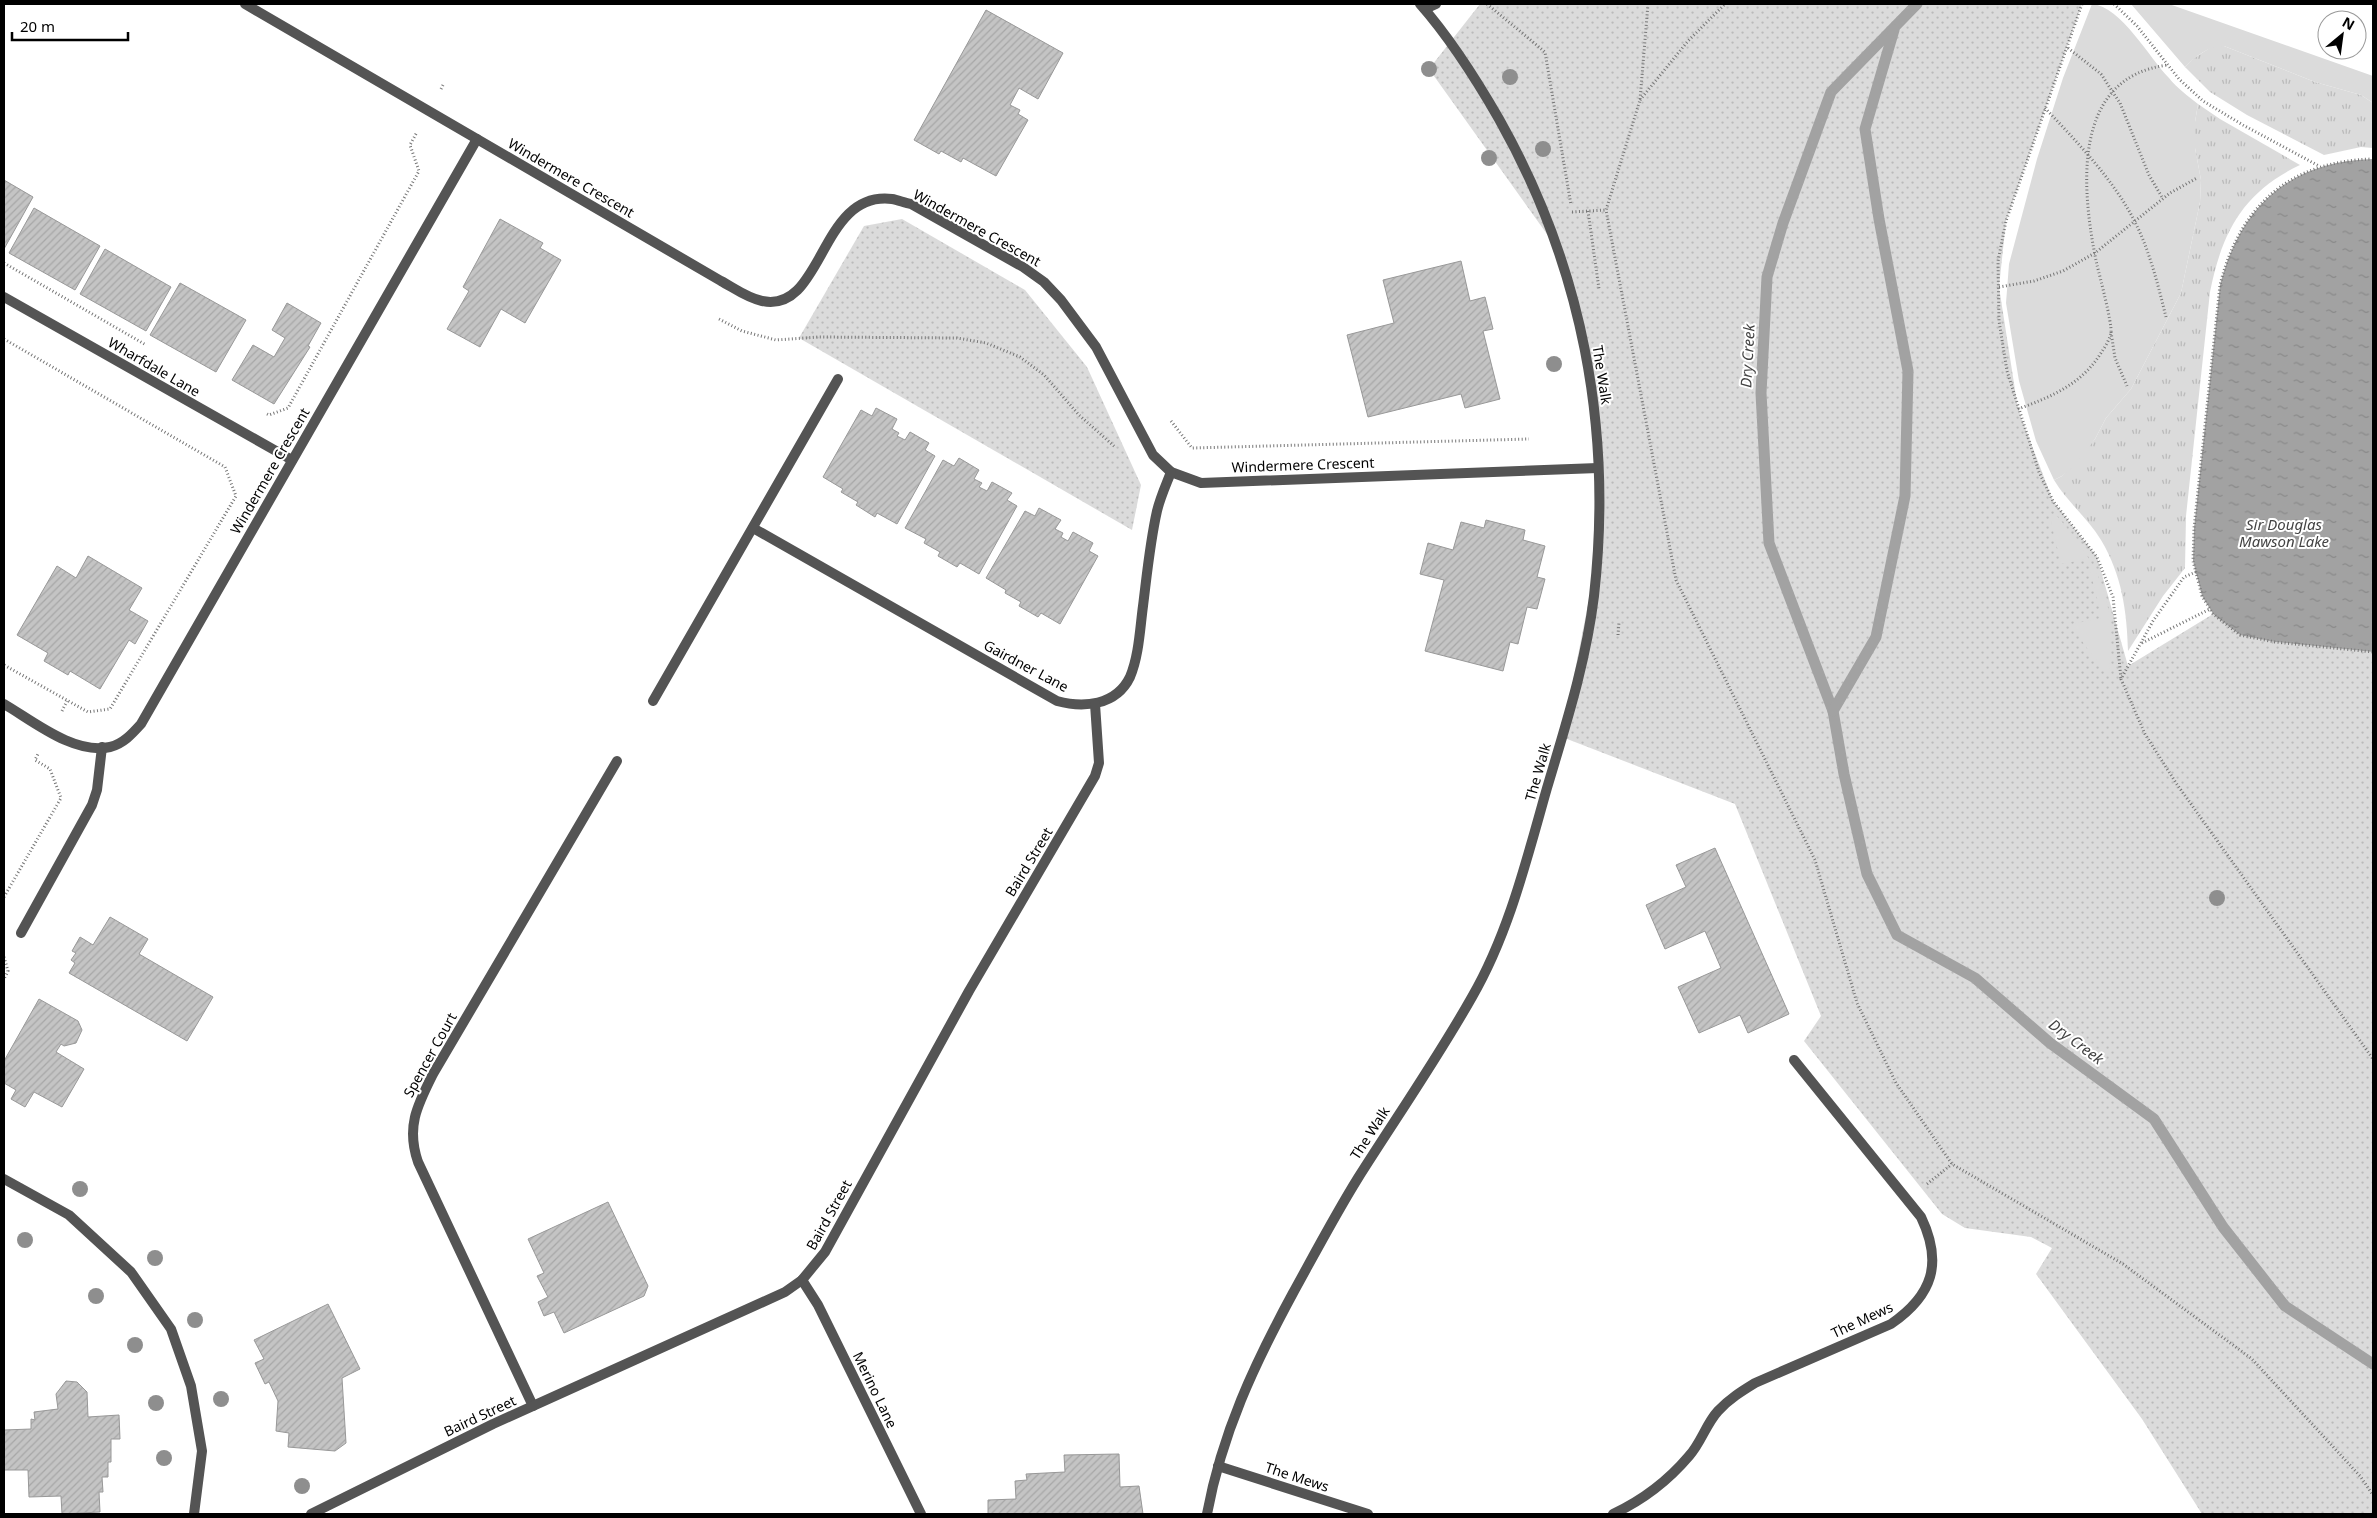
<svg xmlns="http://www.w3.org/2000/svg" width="2377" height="1518" viewBox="0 0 2377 1518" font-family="'Noto Sans',sans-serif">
<defs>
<pattern id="grass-tufts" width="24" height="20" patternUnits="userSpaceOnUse" patternTransform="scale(1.25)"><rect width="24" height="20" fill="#dbdbdb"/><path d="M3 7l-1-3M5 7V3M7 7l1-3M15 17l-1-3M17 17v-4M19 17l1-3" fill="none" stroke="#bababa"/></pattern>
<pattern id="park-dots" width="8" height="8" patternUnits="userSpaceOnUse" patternTransform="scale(1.25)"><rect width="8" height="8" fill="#dbdbdb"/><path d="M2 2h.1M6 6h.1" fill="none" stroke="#bababa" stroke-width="1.8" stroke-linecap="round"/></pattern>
<pattern id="water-ripples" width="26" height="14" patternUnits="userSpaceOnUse" patternTransform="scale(1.25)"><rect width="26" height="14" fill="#a2a2a2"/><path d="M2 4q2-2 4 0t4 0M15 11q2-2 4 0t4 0" fill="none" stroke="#8a8a8a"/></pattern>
<pattern id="building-hatch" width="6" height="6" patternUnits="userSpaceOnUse" patternTransform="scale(1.25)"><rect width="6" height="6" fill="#c4c4c4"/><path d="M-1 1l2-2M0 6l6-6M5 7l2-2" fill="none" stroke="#a7a7a7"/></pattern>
</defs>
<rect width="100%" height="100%" fill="#fff"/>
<g fill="url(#grass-tufts)">
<polygon points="2213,46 2224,46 2315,82 2361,95 2373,103 2373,148 2361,147 2324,155 2247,115 2210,92 2185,67 2194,58"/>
<path d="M2198,104l22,15 80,46c-57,27 -78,67 -90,127l-24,224 -1,52 -22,28 -35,55c-1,-39 -6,-76 -27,-111 -13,-22 -34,-38 -47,-60l8,-4 33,-37 11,-21 25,-29 50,-96 19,-91 1,-22 -6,-32v-26z"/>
</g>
<g fill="url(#park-dots)">
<polygon points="1480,4 2082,4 2006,221 1999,287 2018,409 2053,501 2097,557 2128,666 2213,614 2275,642 2373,652 2373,1514 2202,1514 2142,1419 2036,1274 2052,1248 2031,1237 1965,1228 1942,1214 1804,1041 1821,1016 1735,804 1562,737 1598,553 1590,377 1559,251 1429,69"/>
<polygon points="902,219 1025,290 1087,367 1141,485 1132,530 799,338 864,226"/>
</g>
<g fill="#dbdbdb">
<path d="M2092,4c29,2 58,55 77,74 8,10 19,18 29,26l-3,18v26l6,32 -1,22 -19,91 -50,96 -25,29 -11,21 -20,26 -13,11 -8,4 -18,-39 -17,-60 -13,-78 3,-39 28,-105 26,-81z"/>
<path d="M2131,4h38l204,72v27l-12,-8 -46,-13 -91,-36c-16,0 -28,10 -39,21z"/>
<path d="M2056,515c45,52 61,87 53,157 -16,-14 -27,-29 -37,-48l30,-6 -15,-59 -26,5 -10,-42z"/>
</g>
<path fill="url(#water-ripples)" d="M2373,159v493l-98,-10 -35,-7 -27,-21 -11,-18 -9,-35 1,-33 26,-243c20,-79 70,-124 153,-126z"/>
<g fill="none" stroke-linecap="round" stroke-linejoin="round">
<g stroke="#a2a2a2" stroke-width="11">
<polyline points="1917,4 1831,92 1783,223 1767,277 1761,393 1769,543 1833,711 1844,774 1867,874 1897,935 1975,978 2050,1043 2154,1119 2223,1227 2285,1306 2373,1364"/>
<polyline points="1833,711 1876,637 1905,496 1908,371 1879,219 1865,129 1894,30"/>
</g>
</g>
<g fill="url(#building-hatch)" stroke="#989898">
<polygon points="986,10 1063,53 1038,99 1019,88 1010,105 1020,110 1018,114 1028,120 996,176 963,158 961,162 941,151 939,154 914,140"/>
<polygon points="4,180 33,197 4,249"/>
<polygon points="34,208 100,246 75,290 9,253"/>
<polygon points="500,219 543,243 540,248 561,260 525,323 501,309 480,347 447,329 469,291 463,287"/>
<polygon points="105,249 171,287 146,331 80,294"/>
<polygon points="1461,261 1470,301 1485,297 1493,329 1483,331 1500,399 1465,408 1461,394 1368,417 1347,335 1394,323 1383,280"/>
<polygon points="180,283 246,320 216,372 150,335"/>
<polygon points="287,303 321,323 308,346 310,347 274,404 232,380 253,345 274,357 285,338 272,330"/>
<polygon points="876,408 897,419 892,429 899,433 897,436 905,440 910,432 929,443 925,450 935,456 897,524 877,513 875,517 856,505 858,502 841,492 843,489 823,477 861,410 872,416"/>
<polygon points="959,458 979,470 974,479 982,483 979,487 987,491 992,482 1012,493 1007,500 1017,506 979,574 960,563 957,567 938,556 940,552 924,543 926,539 905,528 943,460 954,466"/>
<polygon points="1039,508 1061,520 1055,529 1063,533 1061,537 1068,541 1073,532 1093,543 1089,551 1098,556 1060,624 1041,613 1038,617 1019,606 1021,602 1005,593 1006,590 986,578 1025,511 1035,516"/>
<polygon points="1486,520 1525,530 1523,540 1545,546 1537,577 1545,579 1537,609 1527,607 1518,644 1510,642 1503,671 1425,651 1444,580 1420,574 1428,543 1453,550 1461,522 1484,528"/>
<polygon points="88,556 142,588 129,610 148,621 135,644 129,640 100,689 70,671 68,675 44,661 48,653 17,635 57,566 76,578"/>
<polygon points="1715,848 1789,1014 1748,1033 1740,1015 1699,1033 1678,987 1721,968 1705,931 1665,949 1646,905 1686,887 1676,865"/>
<polygon points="110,917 148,939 139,954 213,997 187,1041 69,973 75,963 71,960 76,953 72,951 80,937 93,945"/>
<polygon points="39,999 78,1021 82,1030 76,1043 64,1046 61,1044 56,1052 84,1069 62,1107 34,1092 25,1107 11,1099 16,1090 4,1083 4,1061"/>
<polygon points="608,1202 648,1286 644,1296 564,1333 554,1312 544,1316 538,1302 548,1297 537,1276 544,1273 528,1239"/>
<polygon points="328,1304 360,1369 342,1378 346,1443 335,1451 288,1447 289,1433 276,1431 278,1401 269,1382 265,1384 255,1363 264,1359 254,1340"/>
<polygon points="66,1381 77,1382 87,1392 88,1417 119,1415 120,1439 111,1439 111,1462 108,1462 108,1477 102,1477 103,1492 99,1492 100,1512 62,1514 61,1496 29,1497 28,1470 4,1470 4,1430 31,1429 31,1419 35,1420 34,1412 58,1409 56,1394"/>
<polygon points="1119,1454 1120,1487 1139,1486 1143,1514 988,1514 988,1500 1016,1499 1015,1481 1027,1480 1026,1474 1065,1472 1064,1455"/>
</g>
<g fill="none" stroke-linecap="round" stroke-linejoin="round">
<g stroke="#767676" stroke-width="3" stroke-dasharray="1 2.5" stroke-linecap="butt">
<polyline points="1487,4 1545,52 1571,205"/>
<polyline points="1648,4 1640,100 1606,210 1676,580 1815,860 1857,1003 1896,1083 1952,1164 2123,1264 2252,1359 2360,1476 2373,1495"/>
<polyline points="2082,4 2006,221 1998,261 1999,321 2007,371 2039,472 2053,501 2097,557 2113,597 2121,679"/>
<polyline points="2114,4 2137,26 2179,79 2203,101 2243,125 2319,166"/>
<polyline points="2068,48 2101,74 2112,91 2120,103 2149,175 2163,199"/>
<polyline points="441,89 444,83"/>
<polyline points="1640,100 1688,41 1725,4"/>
<path d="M2045,108c32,34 69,72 90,114 15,30 23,63 31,95"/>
<path d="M2373,159c-83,2 -133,46 -153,126l-26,243 -1,33 9,35 11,18 27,21 35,7 98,10"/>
<polyline points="1588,211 1599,289"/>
<polyline points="1572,212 1606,210"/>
<polyline points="4,263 146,345"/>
<polyline points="1999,287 2034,281 2063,271 2095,253 2170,193 2197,178"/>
<polyline points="719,319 742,331 776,340 819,337 957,338 986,343 1020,357 1044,375 1079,415 1115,447"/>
<polyline points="2111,332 2115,358 2127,386"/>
<polyline points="4,339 225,467 236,496 110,709 88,712 4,665"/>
<path d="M2018,409c33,-12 64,-25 83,-56 4,-6 9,-14 10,-21 1,-9 -11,-55 -14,-67 -15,-71 -28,-188 71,-200"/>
<polyline points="267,414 269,415 288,408 419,171 410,145 417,132"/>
<polyline points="1171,421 1192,448 1529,439"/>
<polyline points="2196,572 2184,577 2153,621 2121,679 2145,734 2176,783 2373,1059"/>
<polyline points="1618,635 1619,622"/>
<polyline points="2142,643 2210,609"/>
<polyline points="62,711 67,701"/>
<polyline points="4,897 61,798 50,769 35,760 38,754"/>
<polyline points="4,957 8,971 4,979"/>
<polyline points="1927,1184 1952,1164"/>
</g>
<polyline stroke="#545454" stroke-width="10" points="21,933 92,805 97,790 102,747"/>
<g stroke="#545454" stroke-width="10">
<path d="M245,4l476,277c13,7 26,17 41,20 62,13 57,-111 130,-102 6,1 13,4 19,5l112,63 21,15 17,18 35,47 57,108 18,17 30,11 397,-15"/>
<polyline points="1425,9 1436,4"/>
<polyline points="4,297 292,460"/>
<path d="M753,528l304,173c26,7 59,5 73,-24 9,-21 10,-49 13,-71 4,-32 7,-64 14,-95 3,-13 9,-26 14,-39"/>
<polyline points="653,701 838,379"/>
<path d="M4,704c29,17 70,51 106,43 13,-3 22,-13 31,-23l336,-585"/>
<polyline points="802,1280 818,1305 921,1514"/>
<path d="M533,1406l-115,-244c-12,-35 -1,-56 15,-88l184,-313"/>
<polyline points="1218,1466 1368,1514"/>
<polyline points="311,1514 493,1424 785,1292 802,1280 825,1252 969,991 1095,776 1099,763 1095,704"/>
<path d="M1207,1514c15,-81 47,-149 86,-221 21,-38 42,-78 65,-115 38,-60 79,-119 114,-181 37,-64 55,-139 75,-209 19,-64 39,-126 47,-192 19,-168 -12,-330 -95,-477 -23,-40 -48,-80 -79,-115"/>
<path d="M1613,1514c30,-14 54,-32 76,-58 12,-13 17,-32 29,-45 11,-12 24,-20 37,-28l136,-59c42,-29 52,-61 30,-107l-127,-157"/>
</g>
<polyline stroke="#545454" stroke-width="10" points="4,1179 69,1215 131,1272 171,1329 191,1386 202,1451 194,1514"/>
</g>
<g fill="#8e8e8e">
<circle cx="1429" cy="69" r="8"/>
<circle cx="1510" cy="77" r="8"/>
<circle cx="1543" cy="149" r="8"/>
<circle cx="1489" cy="158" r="8"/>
<circle cx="1554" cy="364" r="8"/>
<circle cx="2217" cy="898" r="8"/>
<circle cx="80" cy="1189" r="8"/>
<circle cx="25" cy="1240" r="8"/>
<circle cx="155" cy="1258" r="8"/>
<circle cx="96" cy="1296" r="8"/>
<circle cx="195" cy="1320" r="8"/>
<circle cx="135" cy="1345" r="8"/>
<circle cx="221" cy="1399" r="8"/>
<circle cx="156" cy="1403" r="8"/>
<circle cx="164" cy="1458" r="8"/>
<circle cx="302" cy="1486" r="8"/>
</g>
<g text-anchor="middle" stroke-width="4" stroke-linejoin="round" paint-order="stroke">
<g font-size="14" fill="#000" stroke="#fff">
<text transform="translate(571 178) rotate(30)" y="5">Windermere Crescent</text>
<text transform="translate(977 228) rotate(29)" y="5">Windermere Crescent</text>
<text transform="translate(154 367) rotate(30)" y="5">Wharfdale Lane</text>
<text transform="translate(1602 375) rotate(81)" y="5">The Walk</text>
<text transform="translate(1303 465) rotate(-2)" y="5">Windermere Crescent</text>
<text transform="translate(270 471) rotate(-60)" y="5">Windermere Crescent</text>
<text transform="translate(1026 666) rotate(28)" y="5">Gairdner Lane</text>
<text transform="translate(1538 772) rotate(-74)" y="5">The Walk</text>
<text transform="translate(1029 862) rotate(-59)" y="5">Baird Street</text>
<text transform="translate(430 1055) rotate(-61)" y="5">Spencer Court</text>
<text transform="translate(1370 1133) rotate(-57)" y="5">The Walk</text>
<text transform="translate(829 1215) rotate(-61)" y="5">Baird Street</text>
<text transform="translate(1862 1320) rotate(-25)" y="5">The Mews</text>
<text transform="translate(875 1390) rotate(64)" y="5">Merino Lane</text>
<text transform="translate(480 1416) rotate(-25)" y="5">Baird Street</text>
<text transform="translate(1297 1477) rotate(18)" y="5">The Mews</text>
</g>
<g font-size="15" font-style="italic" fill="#434343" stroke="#fff">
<text transform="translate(1748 356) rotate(-87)" y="5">Dry Creek</text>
<text x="2284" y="530">Sir Douglas<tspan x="2284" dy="17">Mawson Lake</tspan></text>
<text transform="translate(2076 1042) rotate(37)" y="5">Dry Creek</text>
</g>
</g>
<rect width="2377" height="1518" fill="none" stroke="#000000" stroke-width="10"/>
<g transform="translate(2342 35) rotate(29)"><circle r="24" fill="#ffffff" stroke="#999999"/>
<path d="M0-4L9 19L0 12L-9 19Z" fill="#000000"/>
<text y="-8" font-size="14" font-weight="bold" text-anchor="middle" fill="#000000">N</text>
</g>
<path d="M12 32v8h116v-8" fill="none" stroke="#000000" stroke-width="2.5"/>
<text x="20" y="32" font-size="15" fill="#000000" stroke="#ffffff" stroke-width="4" paint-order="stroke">20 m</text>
</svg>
